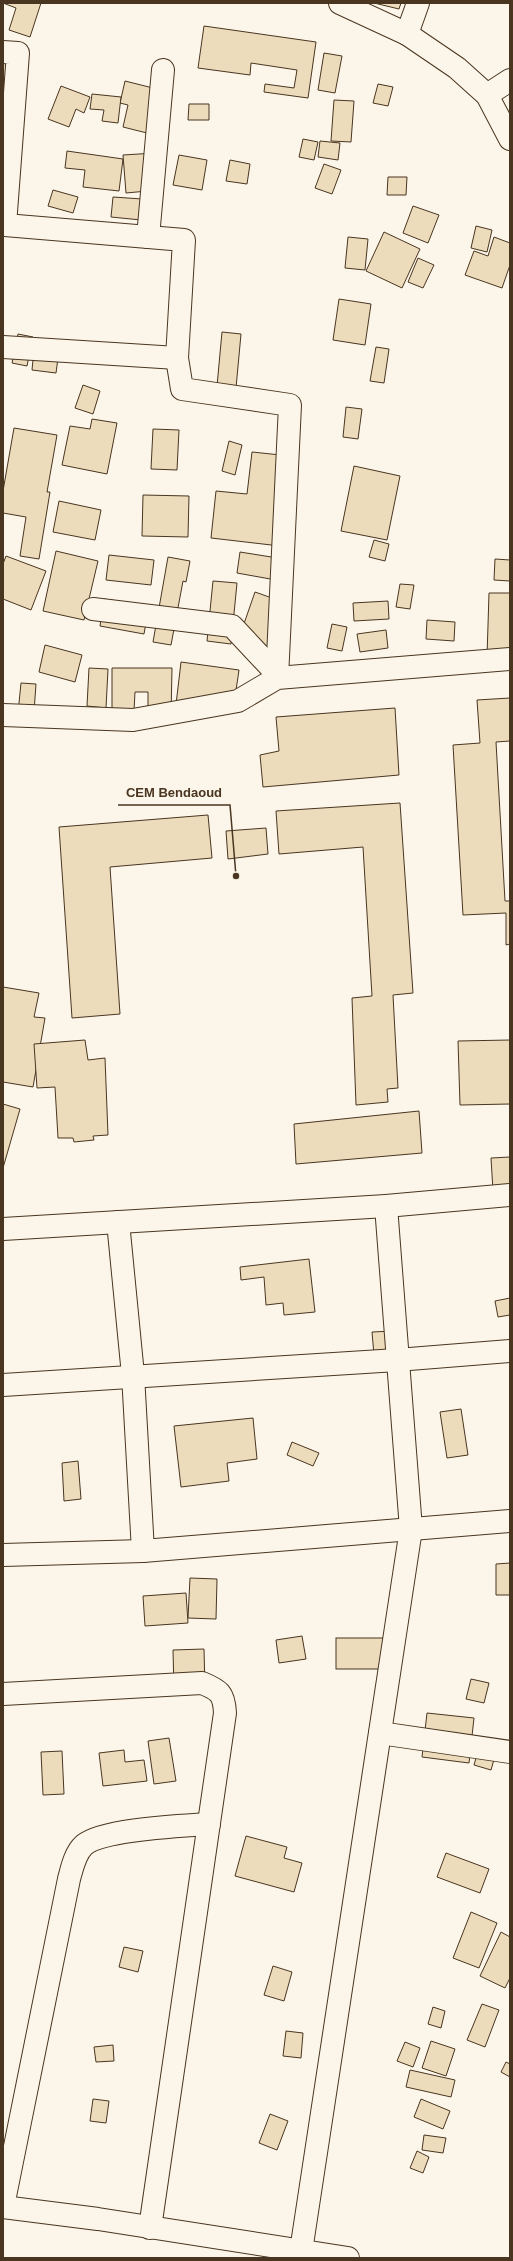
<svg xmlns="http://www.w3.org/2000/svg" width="513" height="2261" viewBox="0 0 513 2261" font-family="Helvetica,sans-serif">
<rect width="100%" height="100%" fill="#fbf6e9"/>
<g fill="#ecdcbc" stroke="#4a3520">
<polygon points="3,3 41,3 30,37 9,30 16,8"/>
<polygon points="374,3 401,3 399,9"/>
<polygon points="204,26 316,42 308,98 264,92 265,84 294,88 297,70 251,63 250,75 198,68"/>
<polygon points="3,53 10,54 7,90 3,89"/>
<polygon points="324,53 342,56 335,93 318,90"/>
<polygon points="125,81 165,91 155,135 123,127 128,105 120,103"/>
<polygon points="378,84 393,87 388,106 373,103"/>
<polygon points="61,86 90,97 84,113 76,109 69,127 48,119"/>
<polygon points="92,94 121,97 118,123 102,121 104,110 90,109"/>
<polygon points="334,100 354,101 351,142 331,141"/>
<polygon points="189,104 209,104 209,120 188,120"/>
<polygon points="303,139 318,142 314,160 299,157"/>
<polygon points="320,141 340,143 338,160 318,157"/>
<polygon points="67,151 123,159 119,191 83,187 85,170 65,168"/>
<polygon points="155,153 158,190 126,193 123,155"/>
<polygon points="179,155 207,160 202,190 173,185"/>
<polygon points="230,160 250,164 247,184 226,181"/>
<polygon points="324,164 341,170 332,194 315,188"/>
<polygon points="388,177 407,177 406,195 387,195"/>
<polygon points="53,190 78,197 73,213 48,206"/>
<polygon points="113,197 142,199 141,220 111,217"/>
<polygon points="413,206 439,215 428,243 403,233"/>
<polygon points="476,226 492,230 487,252 471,248"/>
<polygon points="384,232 420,249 402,288 366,271"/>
<polygon points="348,237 368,239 365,270 345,268"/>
<polygon points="494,237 510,243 510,265 502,288 465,275 474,251 488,256"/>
<polygon points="418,258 434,265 423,288 408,282"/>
<polygon points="339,299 371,304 365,345 333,340"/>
<polygon points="222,332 241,334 236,388 217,386"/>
<polygon points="18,334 33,337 27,366 12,363"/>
<polygon points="35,339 60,343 56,373 32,370"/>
<polygon points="376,347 389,349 384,383 370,381"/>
<polygon points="83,385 100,391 93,414 75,408"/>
<polygon points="346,407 362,409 358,439 343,437"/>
<polygon points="92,419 117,423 107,474 62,465 70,426 90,429"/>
<polygon points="14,428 57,435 47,492 50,492 39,559 20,556 26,517 3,513 3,491"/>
<polygon points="153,429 179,430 177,470 151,469"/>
<polygon points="229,441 242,445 235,475 222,471"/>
<polygon points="252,452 290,456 280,546 211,538 216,491 247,494"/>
<polygon points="354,466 400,476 387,540 341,531"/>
<polygon points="143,495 189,496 188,537 142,536"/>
<polygon points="59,501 101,510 95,540 53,532"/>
<polygon points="374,540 389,544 385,561 369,557"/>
<polygon points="56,551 98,561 84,620 43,611"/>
<polygon points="240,552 290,560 287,582 237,573"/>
<polygon points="109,555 154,560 151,585 106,580"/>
<polygon points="6,556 46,571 31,610 3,599 3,564"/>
<polygon points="168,557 190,561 186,582 183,581 171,645 153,642"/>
<polygon points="495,559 510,560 510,581 494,580"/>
<polygon points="213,581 237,583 231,644 207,641"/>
<polygon points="400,584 414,585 410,609 396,607"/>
<polygon points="255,592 289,604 274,650 239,638"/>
<polygon points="489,593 510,593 510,658 487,657"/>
<polygon points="104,599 149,606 144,634 100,626"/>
<polygon points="388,601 389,619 354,621 353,603"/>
<polygon points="427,620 455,622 454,641 426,639"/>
<polygon points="332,624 347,627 342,651 327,648"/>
<polygon points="386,630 388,648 360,652 357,634"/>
<polygon points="45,645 82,655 75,682 39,672"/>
<polygon points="181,662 239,670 234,704 175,713"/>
<polygon points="89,668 108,669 106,708 87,706"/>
<polygon points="112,668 172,668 171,716 148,716 148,692 135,692 134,711 112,712"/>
<polygon points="21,683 36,684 33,726 18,713"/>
<polygon points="510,698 510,741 496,742 505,901 510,901 510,944 506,945 506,913 463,915 453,745 480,743 477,700"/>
<polygon points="395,708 399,775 263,787 260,755 279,751 276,717"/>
<polygon points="400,803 413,993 393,995 398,1088 387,1089 388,1102 356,1105 352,998 372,996 363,847 279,854 276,811"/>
<polygon points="208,815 212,858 110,867 120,1014 72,1018 59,827"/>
<polygon points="266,828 268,854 228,859 226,831"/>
<polygon points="3,987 39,993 34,1017 45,1018 33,1087 3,1082"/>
<polygon points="85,1040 88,1060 105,1058 108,1135 93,1136 94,1140 74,1142 73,1138 58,1138 55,1087 37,1088 34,1044"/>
<polygon points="510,1040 510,1104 460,1105 458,1041"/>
<polygon points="3,1104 20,1109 3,1168"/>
<polygon points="419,1111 422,1153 296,1164 294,1124"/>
<polygon points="510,1157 510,1190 493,1191 491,1158"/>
<polygon points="309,1259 315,1312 284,1315 283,1303 266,1305 264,1277 241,1280 240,1267"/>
<polygon points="510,1298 510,1315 498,1317 495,1301"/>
<polygon points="393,1331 396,1365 375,1367 372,1332"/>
<polygon points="461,1409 468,1455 447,1458 440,1412"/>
<polygon points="253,1418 257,1459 227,1463 229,1481 181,1487 174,1426"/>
<polygon points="292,1442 319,1453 313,1466 287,1455"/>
<polygon points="78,1461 81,1499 64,1501 62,1463"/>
<polygon points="510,1563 510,1595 496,1595 496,1564"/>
<polygon points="190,1578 217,1579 216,1619 188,1618"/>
<polygon points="186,1593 188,1623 145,1626 143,1596"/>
<polygon points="302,1636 306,1659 279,1663 276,1640"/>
<rect x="336" y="1638" width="50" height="31"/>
<polygon points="204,1649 205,1690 174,1690 173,1650"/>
<polygon points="471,1679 489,1683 484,1703 466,1699"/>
<polygon points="427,1713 474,1718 469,1763 422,1757"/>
<polygon points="169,1738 176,1781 154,1784 148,1741"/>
<polygon points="124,1750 125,1762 144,1760 147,1781 103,1786 99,1753"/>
<polygon points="62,1751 64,1794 43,1795 41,1752"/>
<polygon points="478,1751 495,1756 491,1770 474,1765"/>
<polygon points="246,1836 287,1847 284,1858 302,1863 294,1892 235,1876"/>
<polygon points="446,1853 489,1869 480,1893 437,1877"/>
<polygon points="471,1912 497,1923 479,1968 453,1958"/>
<polygon points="501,1932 510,1937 510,1978 505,1988 480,1976"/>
<polygon points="124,1947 143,1951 138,1972 119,1967"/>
<polygon points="273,1966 292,1972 284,2001 264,1995"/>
<polygon points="482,2004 499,2010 485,2047 467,2040"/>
<polygon points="433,2007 445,2011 441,2028 428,2024"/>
<polygon points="286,2031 303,2033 301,2058 283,2056"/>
<polygon points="431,2041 455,2049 446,2076 422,2068"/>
<polygon points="405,2042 420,2048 413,2067 397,2061"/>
<polygon points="113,2045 114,2061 96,2062 94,2047"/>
<polygon points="506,2062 510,2064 510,2077 501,2072"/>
<polygon points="410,2070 455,2080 451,2097 406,2087"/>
<polygon points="93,2099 109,2101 106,2123 90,2121"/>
<polygon points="421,2099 450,2111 443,2129 414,2117"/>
<polygon points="270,2114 288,2121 277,2150 259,2143"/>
<polygon points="424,2135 446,2138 443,2153 422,2150"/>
<polygon points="417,2151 429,2157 423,2173 410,2168"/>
</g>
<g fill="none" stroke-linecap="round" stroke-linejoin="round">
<g stroke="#4a3520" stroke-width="24">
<g id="street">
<polyline points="340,3 407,34 457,68 487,95 510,139"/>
<polyline points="407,34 418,3"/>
<polyline points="3,52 18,53 5,225 184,240 177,358 182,389 290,405 277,678"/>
<polyline points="487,95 510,80"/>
<polyline points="148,237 163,70"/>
<polyline points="3,347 177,358"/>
<polyline points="93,609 232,626 277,674"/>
<polyline points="3,715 133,720 238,701 277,678 510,659"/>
<polyline points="118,1222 133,1375 143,1551"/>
<polyline points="3,1229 386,1206 510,1195"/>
<polyline points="3,1385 397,1360 510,1351"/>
<polyline points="3,1555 143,1551 510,1521"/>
<path d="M3,1694l199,-11c17,7 22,10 23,30l-75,515"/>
<polyline points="380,1733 510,1752"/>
<path d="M3,2206l66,-327c3,-11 6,-26 15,-34 19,-16 98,-19 125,-21"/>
<polyline points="3,2207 98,2219 348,2258"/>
<polyline points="301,2251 411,1529 386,1206"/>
</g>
</g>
<use href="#street" stroke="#fbf6e9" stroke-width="22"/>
</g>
<path fill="none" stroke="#4a3520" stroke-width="1.5" d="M236 876L230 805H118"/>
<circle fill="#4a3520" stroke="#fbf6e9" stroke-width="1.5" cx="236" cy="876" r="4"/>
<g font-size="13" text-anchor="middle" font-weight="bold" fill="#4a3520" stroke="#fbf6e9" stroke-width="3" stroke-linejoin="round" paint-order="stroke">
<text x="174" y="797">CEM Bendaoud</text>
</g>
<rect width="513" height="2261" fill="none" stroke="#4a3520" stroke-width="8"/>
</svg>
